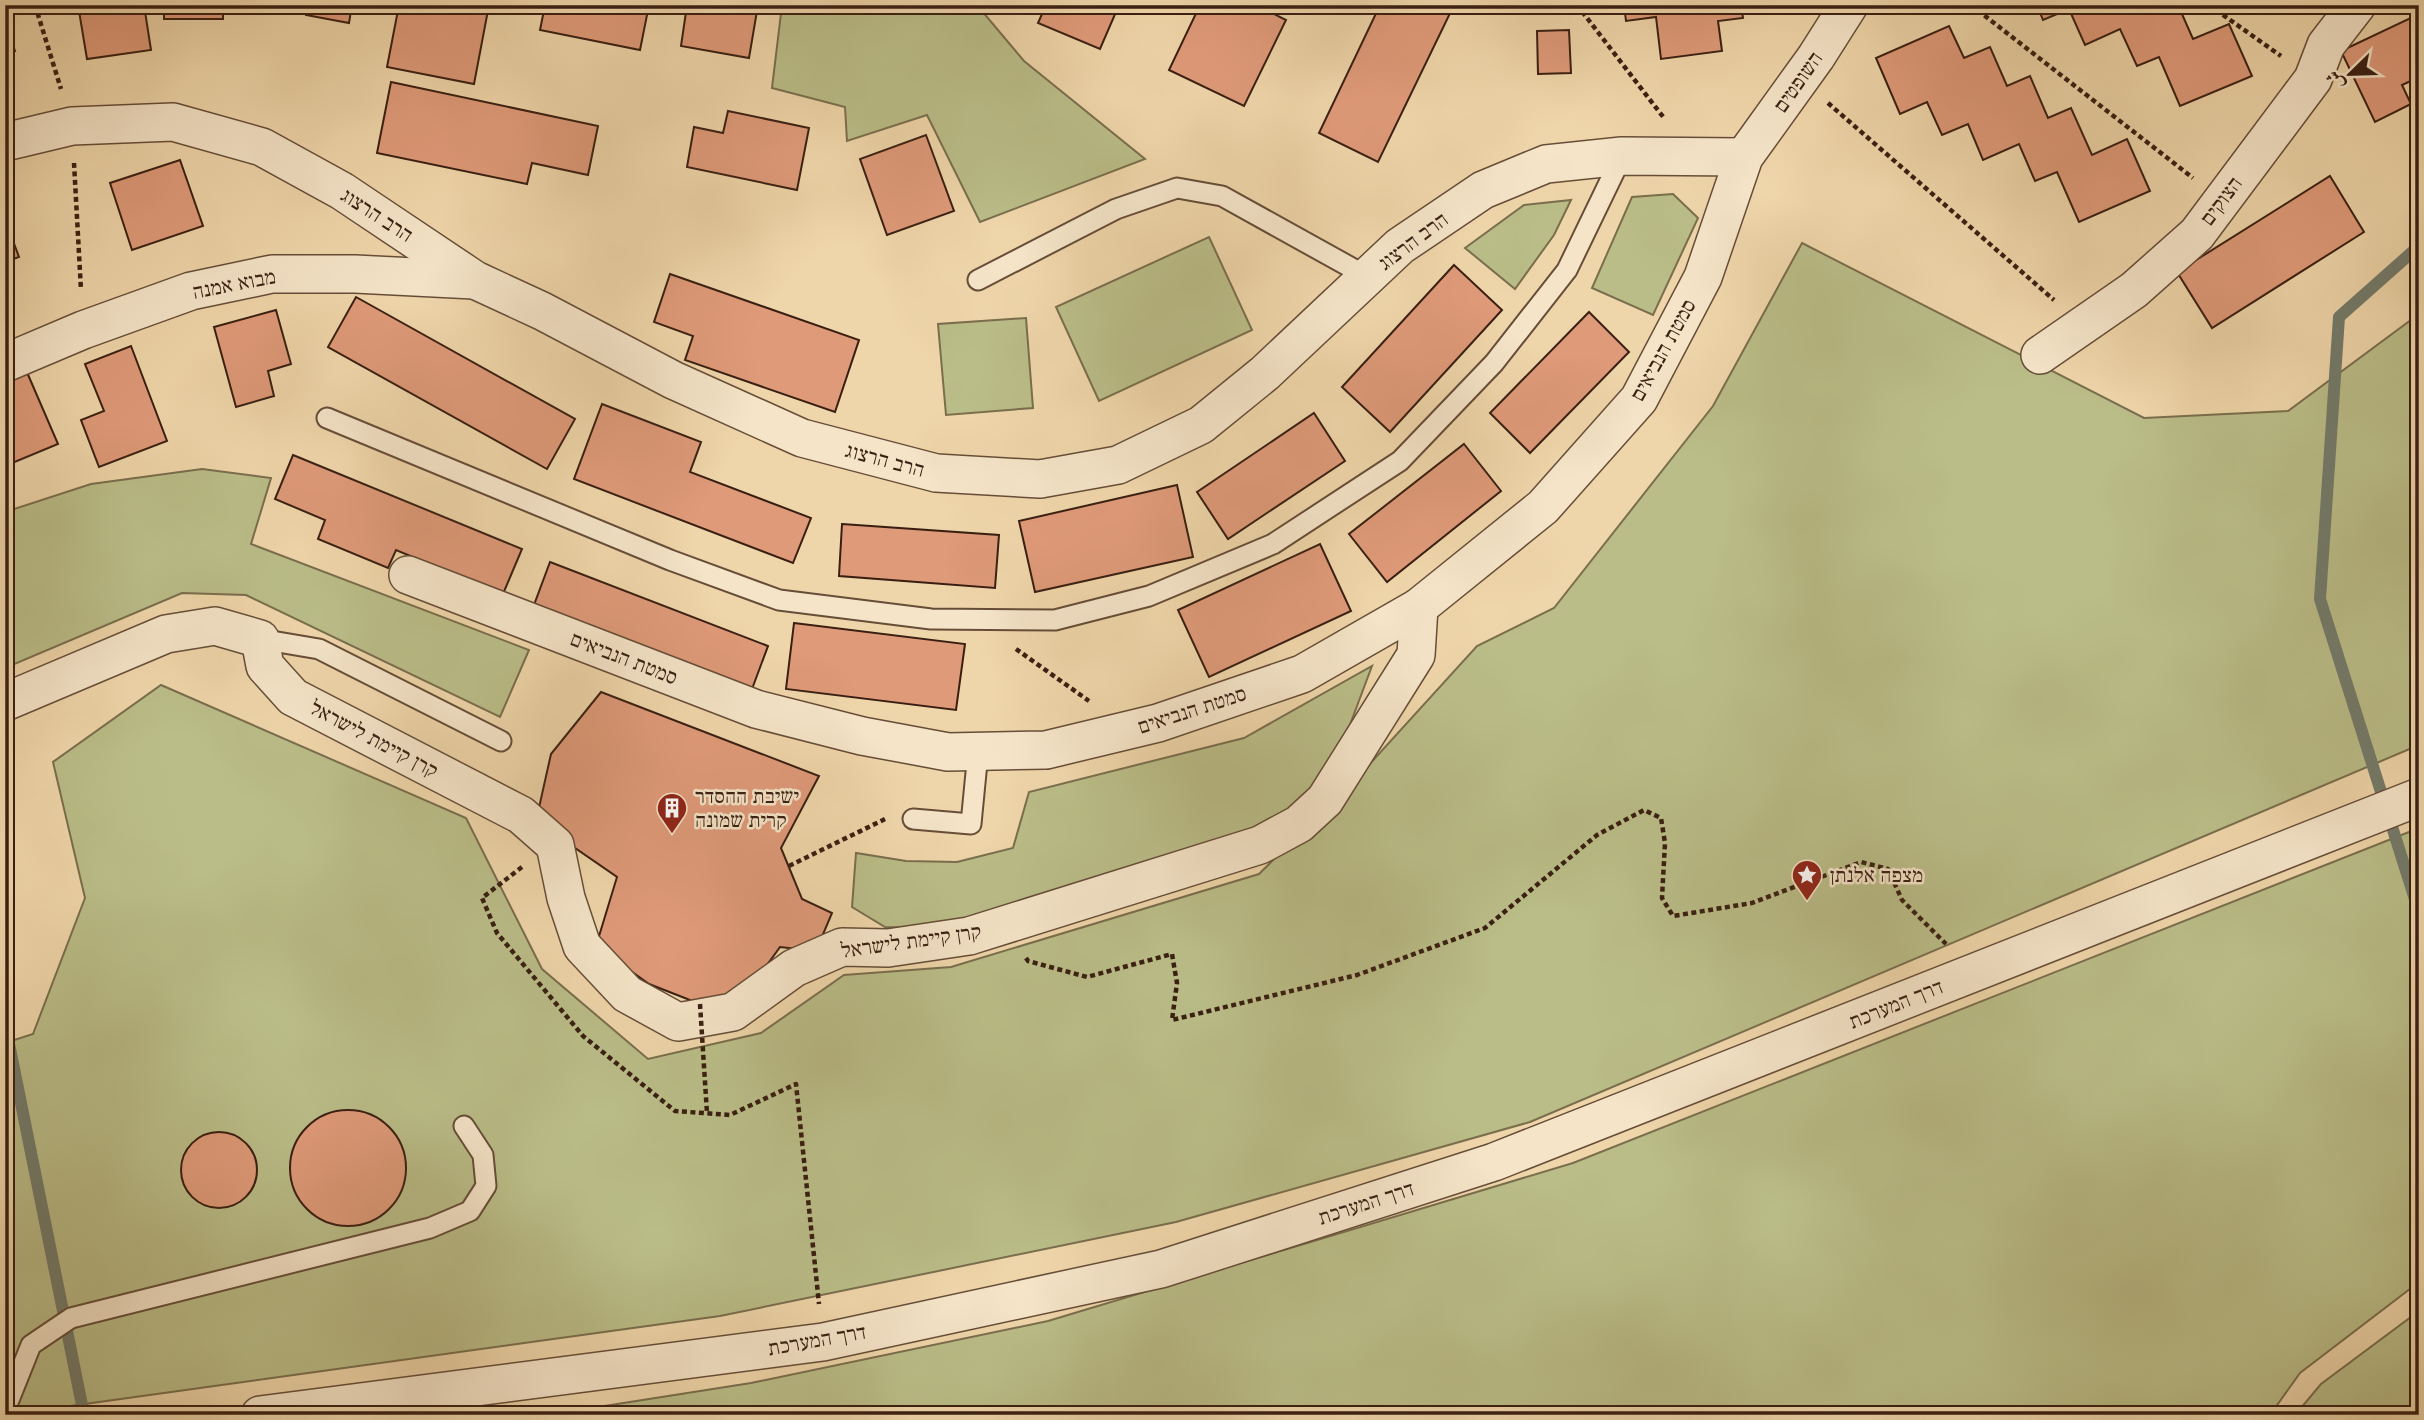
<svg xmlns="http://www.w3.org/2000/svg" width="2424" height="1420" viewBox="0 0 2424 1420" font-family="'Libre Caslon Text',Amiri,'Frank Ruhl Libre',serif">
<rect width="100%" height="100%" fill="#efd6aa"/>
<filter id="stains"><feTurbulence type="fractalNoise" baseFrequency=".00286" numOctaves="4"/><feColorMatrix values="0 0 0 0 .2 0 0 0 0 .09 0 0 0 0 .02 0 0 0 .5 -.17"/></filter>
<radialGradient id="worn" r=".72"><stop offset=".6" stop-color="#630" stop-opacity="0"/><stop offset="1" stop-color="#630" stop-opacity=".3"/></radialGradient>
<g fill="#babd88" stroke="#7a6e4d" stroke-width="2">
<polygon points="782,5 977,5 1024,61 1145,159 980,222 927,115 847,141 845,107 772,88"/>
<polygon points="1673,194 1698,218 1653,315 1592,288 1632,197"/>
<polygon points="1571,200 1554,235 1515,289 1465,248 1524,205"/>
<polygon points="1209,237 1252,330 1099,401 1056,307"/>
<polygon points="1802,243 2144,418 2288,411 2419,314 2419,745 1530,1122 1176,1222 720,1316 5,1415 5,1043 33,1034 85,898 53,762 161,685 466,818 542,969 648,1059 761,1033 844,975 951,967 1259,874 1357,778 1477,646 1554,608 1713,406"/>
<polygon points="1026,318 1033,408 946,415 938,324"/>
<polygon points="202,469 271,478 251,544 529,650 500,717 246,595 182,593 5,668 5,512 91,484"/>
<polygon points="1372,666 1342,746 1296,810 1254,833 951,929 885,927 852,907 856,853 906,861 957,862 1013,848 1029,792 1244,738"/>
<polygon points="2419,828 2419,1282 2300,1373 2270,1415 547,1415 751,1383 1048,1321 1573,1163"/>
<polygon points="2419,1311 2419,1415 2295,1415 2321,1384"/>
</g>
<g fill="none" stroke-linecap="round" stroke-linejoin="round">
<g stroke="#737b6b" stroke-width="12">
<polyline points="2419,246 2339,317 2320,599 2419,912"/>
<polyline points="5,1024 84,1415"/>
</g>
</g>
<g fill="#df9a79" stroke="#391f12" stroke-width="2">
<polygon points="78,5 144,5 151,50 87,59"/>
<rect x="164" y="5" width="59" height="14"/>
<polygon points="307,5 352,5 349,23 306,15"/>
<polygon points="399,5 489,5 474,84 387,67"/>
<polygon points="545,5 649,5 640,50 540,30"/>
<polygon points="687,5 758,5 749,58 681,46"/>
<polygon points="1046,5 1119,5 1100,49 1038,23"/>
<polygon points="1200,5 1266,5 1264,9 1286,20 1244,106 1169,70"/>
<polygon points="1380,5 1454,5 1378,162 1319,133"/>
<polygon points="1624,5 1741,5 1743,18 1718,21 1722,51 1661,59 1656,17 1626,21"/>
<polygon points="2037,5 2178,5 2193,39 2229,24 2252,76 2180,106 2159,57 2137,66 2120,29 2085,45 2069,9 2043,20"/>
<polygon points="2419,14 2419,77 2402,85 2411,104 2375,122 2341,51"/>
<polygon points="5,21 15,51 5,54"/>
<polygon points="1949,26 1964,58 1990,47 2007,86 2030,76 2048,118 2071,108 2092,155 2127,139 2150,191 2079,222 2057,172 2035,181 2019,144 1983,160 1968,124 1942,135 1927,102 1900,114 1876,58"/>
<polygon points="1569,30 1571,73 1538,74 1537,31"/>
<polygon points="391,82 598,126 588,175 532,163 527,184 377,153"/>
<polygon points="728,111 809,128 797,190 687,167 694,127 723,133"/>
<polygon points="926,135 954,211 887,235 860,159"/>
<polygon points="180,160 203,226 132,250 110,183"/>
<polygon points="2330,176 2364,232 2212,328 2177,272"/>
<polygon points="5,219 19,257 5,262"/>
<polygon points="1454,265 1502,310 1390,432 1342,387"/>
<polygon points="670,274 859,340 835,412 685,360 693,336 654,322"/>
<polygon points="356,297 575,419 547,469 328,347"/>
<polygon points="276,310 291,364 268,371 274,396 236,407 214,327"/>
<polygon points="1589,312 1629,352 1530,453 1490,413"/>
<polygon points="131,346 167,441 99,467 81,420 104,411 85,364"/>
<polygon points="26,370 58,444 5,466 5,379"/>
<polygon points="602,404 701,442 690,472 811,518 793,563 574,479"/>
<polygon points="1314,413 1345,461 1228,539 1197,492"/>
<polygon points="1464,444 1501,491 1387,582 1349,534"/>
<polygon points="293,455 522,549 503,594 396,550 388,568 318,539 325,520 275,499"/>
<polygon points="1177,485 1193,557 1035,592 1019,521"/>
<polygon points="842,524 999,535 995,588 839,576"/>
<polygon points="1320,544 1351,611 1209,677 1178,610"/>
<polygon points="550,562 768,646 752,689 534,605"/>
<polygon points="794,623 965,644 956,710 786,689"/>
<polygon points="601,692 819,776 781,848 802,899 832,913 816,951 780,947 744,997 700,1004 649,984 596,946 617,877 536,821 551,754"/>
<circle cx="348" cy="1168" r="58"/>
<circle cx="219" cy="1170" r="38"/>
</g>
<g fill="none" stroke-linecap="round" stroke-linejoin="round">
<g stroke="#664d38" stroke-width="23">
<g id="service">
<polyline points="978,280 1116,209 1177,188 1222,196 1368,277"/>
<polyline points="327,418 670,560 779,600 931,619 1055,620 1149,596 1273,544 1400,461 1494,363 1567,270 1622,156"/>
<polyline points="260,639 319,649 501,741"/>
<polyline points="913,819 971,824 978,752"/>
<polyline points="5,1410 31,1345 71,1318 430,1228 470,1211 486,1186 483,1155 464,1126"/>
</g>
</g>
<g stroke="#664d38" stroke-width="40">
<g id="minor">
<polyline points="5,142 72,126 173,122 262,147 342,191 475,280 542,311 673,380 802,438 936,473 1040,479 1118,465 1201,425 1265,373 1400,246 1483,190 1546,164 1622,156 1744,157"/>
<polyline points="2040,355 2134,290 2197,234 2313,79 2326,45 2357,5"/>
<polyline points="5,363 83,330 191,291 272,274 355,274 474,280"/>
<polyline points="408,575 756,709 862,736 948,752 1046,750 1158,723 1302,674 1419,607 1543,507 1639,399 1703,277 1744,157 1816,57 1849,5"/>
<polyline points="5,702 166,634 215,626 260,639 265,666 293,697 521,815 555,845 566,898 582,946 627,994 678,1022 733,1012 794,968 842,947 888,948 969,936 1260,845 1299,824 1325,800 1416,655 1419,607"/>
<polyline points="260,1415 823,1342 1161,1269 1494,1162 2419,797"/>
</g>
</g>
<g stroke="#391f12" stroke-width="4.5" stroke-dasharray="5 3.5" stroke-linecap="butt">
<polyline points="35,5 61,89"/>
<polyline points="1577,5 1664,118"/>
<polyline points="1971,5 2193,178"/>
<polyline points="2209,5 2281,56"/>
<polyline points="1828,103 2054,300"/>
<polyline points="74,163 81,290"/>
<polyline points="1016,649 1089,701"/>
<polyline points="789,866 885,819"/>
<polyline points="522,867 482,898 497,933 583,1036 675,1111 730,1115 796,1084 819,1304"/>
<polyline points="1026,958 1028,961 1087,977 1172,954 1177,983 1172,1020 1357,975 1485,928 1597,835 1644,810 1661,818 1665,843 1662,898 1673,916 1752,903 1861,862 1888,869 1902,900 1946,944"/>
</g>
<use href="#service" stroke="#f5e4c8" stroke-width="19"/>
<use href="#minor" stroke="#f5e4c8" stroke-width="37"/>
<polyline stroke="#391f12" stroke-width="4.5" stroke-dasharray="5 3.5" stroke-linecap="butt" points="700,1004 707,1113"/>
</g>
<defs>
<g id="building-pin" transform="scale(1.575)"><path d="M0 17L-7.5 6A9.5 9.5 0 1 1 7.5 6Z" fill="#8f2418" stroke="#f5e4c8"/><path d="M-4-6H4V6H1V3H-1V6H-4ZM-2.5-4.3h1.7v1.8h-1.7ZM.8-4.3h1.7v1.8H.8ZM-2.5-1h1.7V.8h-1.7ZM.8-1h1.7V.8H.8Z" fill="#fff"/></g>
<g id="sight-pin" transform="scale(1.575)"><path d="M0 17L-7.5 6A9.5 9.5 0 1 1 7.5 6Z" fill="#8f2418" stroke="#f5e4c8"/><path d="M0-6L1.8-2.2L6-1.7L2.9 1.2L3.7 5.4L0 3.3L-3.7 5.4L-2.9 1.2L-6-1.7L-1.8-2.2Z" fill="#fff"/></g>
</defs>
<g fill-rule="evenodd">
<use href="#building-pin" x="672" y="808"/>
<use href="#sight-pin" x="1807" y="875"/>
</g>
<g text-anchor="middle" stroke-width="5" stroke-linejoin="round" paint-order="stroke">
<g font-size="21" fill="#391f12" stroke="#f5e4c8">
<text transform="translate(1798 82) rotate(-55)" y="7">השופטים</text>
<text transform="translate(2221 201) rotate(-53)" y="7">הצוקים</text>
<text transform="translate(377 215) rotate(33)" y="7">הרב הרצוג</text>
<text transform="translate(1413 241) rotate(-37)" y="7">הרב הרצוג</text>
<text transform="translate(234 284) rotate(-11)" y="7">מבוא אמנה</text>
<text transform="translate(1663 350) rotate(-61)" y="7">סמטת הנביאים</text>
<text transform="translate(885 460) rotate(15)" y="7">הרב הרצוג</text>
<text transform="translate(624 658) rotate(21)" y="7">סמטת הנביאים</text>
<text transform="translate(1192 710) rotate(-18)" y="7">סמטת הנביאים</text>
<text transform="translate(374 739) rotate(28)" y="7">קרן קיימת לישראל</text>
<text transform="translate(911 941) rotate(-8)" y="7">קרן קיימת לישראל</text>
<text transform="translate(1896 1004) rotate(-22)" y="7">דרך המערכת</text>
<text transform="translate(1366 1203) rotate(-18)" y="7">דרך המערכת</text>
<text transform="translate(817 1340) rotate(-10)" y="7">דרך המערכת</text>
</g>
<g font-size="21" fill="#391f12" stroke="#f5e4c8" text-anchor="start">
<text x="695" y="803">ישיבת ההסדר<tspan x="695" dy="24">קרית שמונה</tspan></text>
<text x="1830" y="882">מצפה אלנתן</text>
</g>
</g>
<rect width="2424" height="1420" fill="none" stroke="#efd6aa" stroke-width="28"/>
<rect x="7" y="7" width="2410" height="1406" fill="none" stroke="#391f12" stroke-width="3.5"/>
<rect x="14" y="14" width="2396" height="1392" fill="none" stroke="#391f12" stroke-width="2"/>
<g transform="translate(2350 74) rotate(247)" stroke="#f5e4c8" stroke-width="5" paint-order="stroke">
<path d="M0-5L12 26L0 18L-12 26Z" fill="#391f12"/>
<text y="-10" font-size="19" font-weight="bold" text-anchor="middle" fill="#391f12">ش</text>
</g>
<rect width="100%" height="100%" filter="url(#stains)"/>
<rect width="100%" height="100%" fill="url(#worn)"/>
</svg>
